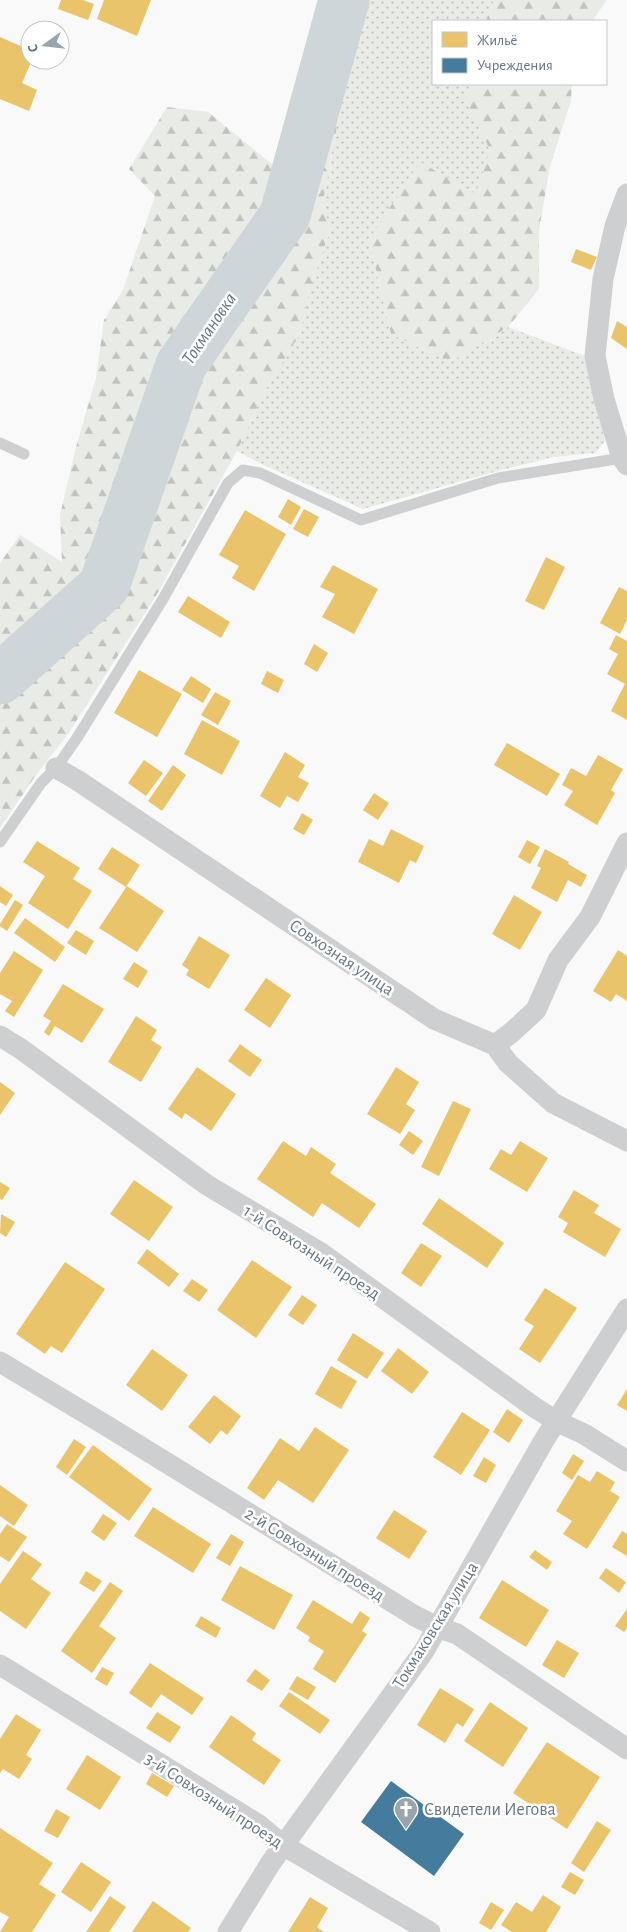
<svg xmlns="http://www.w3.org/2000/svg" width="627" height="1932" viewBox="0 0 627 1932" font-family="'Alegreya Sans',sans-serif">
<defs>
<pattern id="grass-dots" width="8" height="8" patternUnits="userSpaceOnUse" patternTransform="scale(1.25)"><rect width="8" height="8" fill="#e8ebe6"/><path d="M2 2h.1M6 6h.1" fill="none" stroke="#c0c3c0" stroke-width="1.8" stroke-linecap="round"/></pattern>
<pattern id="forest-firs" width="22" height="20" patternUnits="userSpaceOnUse" patternTransform="scale(1.25)"><rect width="22" height="20" fill="#e8ebe6"/><path d="M5 1l3.5 6h-7zM16 11l3.5 6h-7z" fill="#c0c3c0"/></pattern>
</defs>
<rect width="100%" height="100%" fill="#f9f9f9"/>
<polygon fill="url(#grass-dots)" points="369,0 494,0 486,21 433,21 433,84 470,84 466,101 490,150 476,195 369,239 391,334 450,362 508,327 585,356 605,441 595,453 553,457 494,472 363,509 259,463 237,451 264,392 300,334 310,289 330,231 323,201 340,110"/>
<g fill="url(#forest-firs)">
<polygon points="327,0 369,0 340,110 323,201 330,230 310,289 300,334 264,392 237,451 156,596 68,734 34,778 0,828 0,563 20,535 62,562 60,515 76,447 96,378 104,320 123,290 155,196 129,169 167,107 208,112 283,173 333,5"/>
<polygon points="494,0 607,0 592,21 486,21"/>
<polygon points="470,84 572,84 571,101 550,166 539,230 539,289 508,327 450,362 391,334 369,239 420,162 476,194 490,150 466,101"/>
</g>
<g fill="#e9c46a">
<polygon points="61,0 83,0 94,4 88,20 58,9"/>
<polygon points="104,0 151,0 137,36 97,19"/>
<polygon points="0,37 30,50 30,60 32,60 22,83 37,90 29,111 0,99"/>
<polygon points="576,249 597,257 591,270 571,262"/>
<polygon points="617,321 627,327 627,349 611,338"/>
<polygon points="288,499 301,507 291,525 278,517"/>
<polygon points="304,509 319,517 308,537 293,529"/>
<polygon points="245,510 286,534 254,591 232,578 239,566 219,555"/>
<polygon points="546,557 565,567 544,610 525,601"/>
<polygon points="333,565 378,589 354,634 322,617 335,594 320,587"/>
<polygon points="619,587 627,591 627,620 620,634 600,623"/>
<polygon points="188,596 230,622 221,638 178,612"/>
<polygon points="616,635 627,641 627,720 611,711 625,684 607,674 618,654 609,649"/>
<polygon points="314,644 328,653 317,672 304,664"/>
<polygon points="139,670 182,694 157,737 114,713"/>
<polygon points="267,671 284,680 278,693 261,684"/>
<polygon points="191,676 211,689 203,703 182,690"/>
<polygon points="215,692 231,701 218,725 201,715"/>
<polygon points="202,720 240,741 222,775 184,754"/>
<polygon points="507,743 560,774 547,796 494,765"/>
<polygon points="285,752 305,765 298,777 309,783 298,802 287,796 280,808 260,796"/>
<polygon points="598,755 623,769 611,790 615,793 597,825 564,805 573,791 562,785 571,768 586,776"/>
<polygon points="144,760 163,773 146,796 128,783"/>
<polygon points="173,765 186,775 162,811 148,801"/>
<polygon points="374,793 389,803 378,820 363,810"/>
<polygon points="302,813 313,820 304,835 293,829"/>
<polygon points="391,829 424,846 416,863 410,860 399,883 358,862 369,839 383,846"/>
<polygon points="527,840 540,847 530,864 518,857"/>
<polygon points="37,841 80,868 73,879 92,891 68,929 28,903 45,876 23,862"/>
<polygon points="112,847 140,865 126,887 98,869"/>
<polygon points="545,849 569,862 568,864 587,875 581,887 568,880 557,902 531,888 541,868 537,866"/>
<polygon points="0,886 13,895 6,906 0,902"/>
<polygon points="127,886 164,911 137,952 99,928"/>
<polygon points="514,895 542,912 520,950 492,934"/>
<polygon points="15,900 23,905 7,931 0,926 0,924"/>
<polygon points="25,918 65,947 55,962 14,933"/>
<polygon points="76,930 94,941 86,955 67,943"/>
<polygon points="199,936 230,955 209,989 186,975 189,970 182,965"/>
<polygon points="618,950 627,956 627,1001 616,994 611,1002 593,991"/>
<polygon points="14,951 43,970 14,1017 5,1011 12,1001 0,994 0,973"/>
<polygon points="134,962 148,971 138,988 123,979"/>
<polygon points="266,978 291,995 270,1028 244,1010"/>
<polygon points="63,984 104,1009 82,1043 55,1026 49,1036 44,1032 51,1021 43,1016"/>
<polygon points="136,1016 157,1030 151,1040 162,1047 141,1082 108,1062"/>
<polygon points="240,1044 262,1060 250,1077 228,1061"/>
<polygon points="197,1067 236,1094 211,1131 185,1113 182,1119 168,1109"/>
<polygon points="396,1067 419,1082 406,1104 415,1110 400,1134 367,1114"/>
<polygon points="0,1082 15,1093 0,1115"/>
<polygon points="453,1101 471,1109 439,1176 421,1167"/>
<polygon points="409,1131 423,1141 413,1155 399,1145"/>
<polygon points="283,1141 306,1156 311,1147 336,1164 330,1173 376,1204 359,1228 322,1203 313,1217 257,1179"/>
<polygon points="520,1141 548,1158 527,1192 489,1169 501,1149 511,1155"/>
<polygon points="134,1180 173,1207 149,1241 110,1214"/>
<polygon points="0,1182 10,1188 2,1200 0,1199"/>
<polygon points="574,1190 599,1205 594,1213 621,1229 605,1257 563,1232 568,1223 558,1217"/>
<polygon points="439,1198 504,1243 487,1268 422,1224"/>
<polygon points="1,1214 15,1222 6,1237 0,1233"/>
<polygon points="421,1243 442,1256 421,1287 401,1273"/>
<polygon points="147,1249 179,1274 169,1287 137,1263"/>
<polygon points="252,1260 292,1287 256,1338 217,1310"/>
<polygon points="65,1262 105,1289 62,1353 51,1346 45,1354 16,1334"/>
<polygon points="192,1279 208,1290 199,1302 183,1291"/>
<polygon points="545,1288 577,1308 540,1363 519,1349 534,1326 524,1320"/>
<polygon points="302,1295 317,1305 303,1325 288,1315"/>
<polygon points="353,1333 384,1353 367,1379 337,1360"/>
<polygon points="398,1348 429,1372 412,1394 381,1371"/>
<polygon points="152,1349 188,1375 162,1411 126,1385"/>
<polygon points="331,1366 357,1381 341,1409 315,1394"/>
<polygon points="627,1389 627,1411 617,1405"/>
<polygon points="214,1395 241,1416 227,1435 221,1430 210,1444 188,1427"/>
<polygon points="507,1409 523,1420 509,1443 493,1432"/>
<polygon points="462,1412 490,1430 461,1475 433,1457"/>
<polygon points="315,1427 349,1450 313,1503 278,1480 264,1500 247,1488 280,1438 299,1451"/>
<polygon points="74,1439 86,1447 67,1475 56,1467"/>
<polygon points="93,1445 152,1489 129,1521 69,1477"/>
<polygon points="573,1454 584,1461 572,1480 562,1473"/>
<polygon points="484,1457 496,1465 486,1483 473,1476"/>
<polygon points="597,1471 615,1482 610,1491 620,1497 587,1549 563,1534 572,1521 556,1511 578,1475 590,1482"/>
<polygon points="0,1485 28,1505 14,1526 0,1516"/>
<polygon points="153,1507 211,1544 193,1573 134,1536"/>
<polygon points="394,1510 427,1531 409,1559 376,1538"/>
<polygon points="103,1514 117,1523 104,1541 91,1532"/>
<polygon points="7,1524 27,1537 9,1562 0,1556 0,1534"/>
<polygon points="622,1531 627,1534 627,1556 612,1547"/>
<polygon points="231,1534 244,1542 230,1566 216,1558"/>
<polygon points="535,1550 552,1562 547,1570 529,1557"/>
<polygon points="23,1551 42,1564 31,1579 51,1593 26,1629 0,1611 0,1584"/>
<polygon points="240,1566 293,1595 274,1630 221,1600"/>
<polygon points="606,1568 626,1582 619,1593 599,1578"/>
<polygon points="86,1571 102,1581 94,1592 79,1583"/>
<polygon points="502,1580 549,1610 526,1647 479,1618"/>
<polygon points="110,1582 123,1591 99,1626 116,1638 92,1673 61,1651"/>
<polygon points="313,1600 352,1624 360,1611 370,1618 362,1631 367,1634 335,1683 313,1669 324,1651 308,1641 310,1637 296,1628"/>
<polygon points="627,1609 627,1628 624,1632 615,1626"/>
<polygon points="201,1616 221,1628 216,1638 195,1626"/>
<polygon points="557,1640 579,1653 564,1678 542,1665"/>
<polygon points="150,1663 204,1698 192,1715 161,1694 151,1708 129,1693"/>
<polygon points="102,1667 114,1673 107,1686 95,1679"/>
<polygon points="255,1669 270,1680 262,1691 246,1681"/>
<polygon points="297,1676 316,1687 308,1700 289,1689"/>
<polygon points="440,1688 474,1709 463,1727 457,1723 445,1743 417,1725"/>
<polygon points="289,1692 330,1720 320,1734 279,1706"/>
<polygon points="490,1702 528,1728 503,1767 464,1741"/>
<polygon points="157,1712 181,1727 170,1743 146,1728"/>
<polygon points="16,1714 41,1730 26,1755 32,1759 19,1779 3,1769 0,1773 0,1739"/>
<polygon points="231,1715 256,1733 252,1740 281,1760 264,1785 209,1747"/>
<polygon points="547,1742 600,1777 567,1829 513,1793"/>
<polygon points="87,1755 121,1777 100,1810 66,1789"/>
<polygon points="152,1773 174,1786 167,1797 146,1784"/>
<polygon points="56,1809 70,1817 58,1838 44,1831"/>
<polygon points="597,1821 611,1830 584,1872 571,1863"/>
<polygon points="0,1828 53,1863 39,1884 56,1895 32,1932 0,1932 9,1917 0,1912"/>
<polygon points="81,1862 111,1882 91,1912 61,1892"/>
<polygon points="570,1872 584,1880 575,1895 561,1887"/>
<polygon points="543,1895 561,1907 546,1932 512,1932 501,1925 516,1902 532,1912"/>
<polygon points="110,1896 126,1907 109,1932 86,1932"/>
<polygon points="310,1897 328,1908 317,1927 324,1932 288,1932"/>
<polygon points="153,1901 191,1928 188,1932 132,1932"/>
<polygon points="491,1902 504,1910 491,1930 479,1923"/>
</g>
<polygon fill="#457b9d" points="391,1781 464,1834 434,1876 361,1822"/>
<g fill="none" stroke-linecap="round" stroke-linejoin="round">
<polyline stroke="#ced6d9" stroke-width="51" points="0,679 104,586 181,365 285,215 344,0"/>
<g stroke="#cecfd0" stroke-width="11">
<polyline points="0,443 24,454"/>
<polyline points="0,842 41,783 56,768 77,738 163,599 228,483 243,470 260,473 361,520 498,478 622,458"/>
</g>
<g stroke="#cecfd0" stroke-width="21">
<polyline points="627,194 615,226 603,279 595,356 604,399 622,458 627,465"/>
<polyline points="56,768 77,780 434,1019 495,1045 508,1063 553,1103 627,1141"/>
<polyline points="0,1036 21,1049 207,1185 321,1253 534,1407 556,1421 584,1434 627,1461"/>
<polyline points="495,1045 511,1033 536,1010 558,960 590,917 627,843"/>
<polyline points="0,1362 107,1426 415,1616 437,1627 457,1634 627,1749"/>
<polyline points="0,1665 259,1825 283,1845 430,1932"/>
<polyline points="228,1932 270,1864 424,1651 543,1442 627,1309"/>
</g>
</g>
<defs>
<g id="church-pin" transform="scale(1.25)"><path d="M0 17L-7.5 6A9.5 9.5 0 1 1 7.5 6Z" fill="#99a4ac" stroke="#fff"/><path d="M-1.2-6h2.4v3.5h3.3v2.4h-3.3V6h-2.4V-.1h-3.3v-2.4h3.3Z" fill="#fff"/></g>
</defs>
<g fill-rule="evenodd">
<use href="#church-pin" x="406" y="1809"/>
</g>
<g text-anchor="middle" stroke-width="5" stroke-linejoin="round" paint-order="stroke">
<g font-size="18" fill="#657683" stroke="#fff">
<text transform="translate(342 957) rotate(34)" y="6">Совхозная улица</text>
<text transform="translate(312 1252) rotate(33)" y="6">1-й Совхозный проезд</text>
<text transform="translate(315 1554) rotate(32)" y="6">2-й Совхозный проезд</text>
<text transform="translate(435 1625) rotate(-58)" y="6">Токмаковская улица</text>
<text transform="translate(214 1800) rotate(33)" y="6">3-й Совхозный проезд</text>
</g>
<g font-size="18" fill="#657683" stroke="#fff" text-anchor="start">
<text x="424" y="1815">Свидетели Иегова</text>
</g>
<g font-size="19" font-style="italic" fill="#60757c" stroke="#fff">
<text transform="translate(208 328) rotate(-56)" y="7">Токмановка</text>
</g>
</g>
<rect x="432" y="20" width="175" height="65" fill="#ffffff" stroke="#c1c8cd"/>
<rect x="442" y="32" width="25" height="15" fill="#e9c46a" stroke="#c1c8cd"/>
<text x="477" y="45" font-size="15" fill="#657683">Жильё</text>
<rect x="442" y="58" width="25" height="15" fill="#457b9d" stroke="#c1c8cd"/>
<text x="477" y="70" font-size="15" fill="#657683">Учреждения</text>
<g transform="translate(45 45) rotate(255)"><circle r="24" fill="#ffffff" stroke="#c1c8cd"/>
<path d="M0-4L9 19L0 12L-9 19Z" fill="#99a4ac"/>
<text y="-8" font-size="14" font-weight="bold" text-anchor="middle" fill="#657683">С</text>
</g>
</svg>
